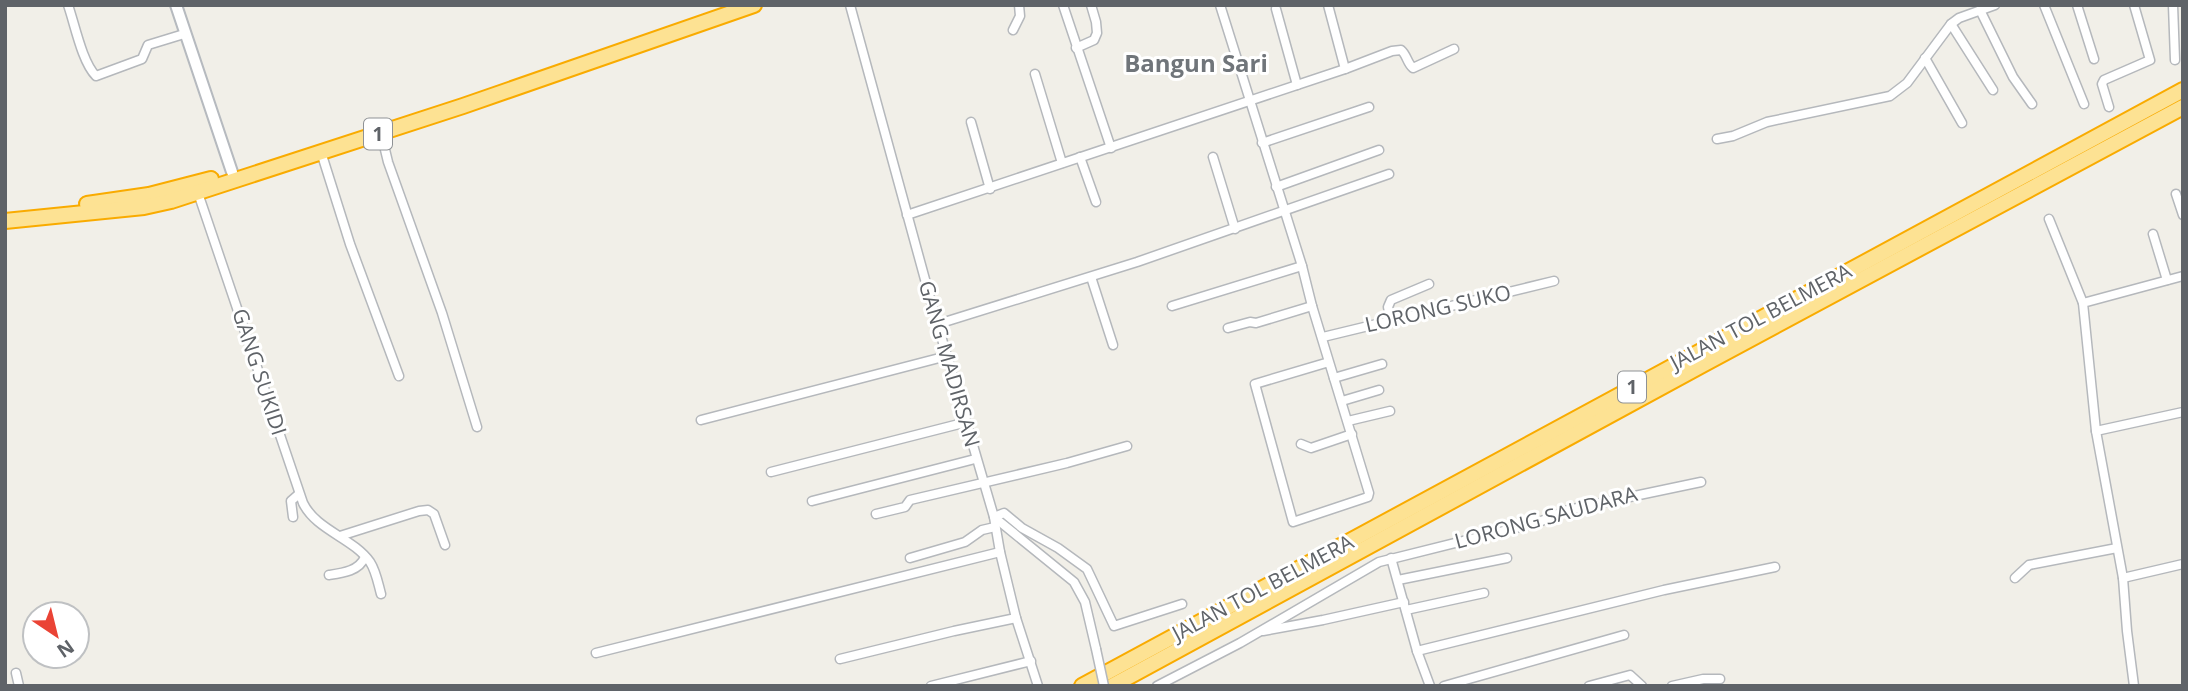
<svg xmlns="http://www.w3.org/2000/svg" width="2188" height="691" viewBox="0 0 2188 691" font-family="'Open Sans',sans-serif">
<rect width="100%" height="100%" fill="#f1efe8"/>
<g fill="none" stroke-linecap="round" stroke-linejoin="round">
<g stroke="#b5b8bc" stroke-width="11">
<g id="street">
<path d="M68,5c7,20 14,57 28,71l46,-17 6,-14 36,-11"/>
<polyline points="850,5 932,305 994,517 1074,582 1085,602 1096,649"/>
<polyline points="1063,5 1111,148"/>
<polyline points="1220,5 1302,266 1312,306 1369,493 1368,497 1293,522 1255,384 1329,362"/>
<polyline points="1328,5 1345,69"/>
<polyline points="2044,5 2084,104"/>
<polyline points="2077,5 2094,59"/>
<polyline points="2173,5 2175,60"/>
<polyline points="1276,9 1297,85"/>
<polyline points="1980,10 2013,77 2032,104"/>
<polyline points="1951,24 1993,90"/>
<polyline points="1013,30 1020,16 1019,5"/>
<polyline points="1076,48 1094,40 1097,33 1096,22 1091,5"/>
<polyline points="1925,58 1962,123"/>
<polyline points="1035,74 1062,163"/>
<polyline points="2109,107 2102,84 2104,80 2150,60 2134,5"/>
<polyline points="971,122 990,189"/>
<polyline points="381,133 388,162 442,313 477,427"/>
<polyline points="1717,139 1733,136 1767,122 1890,96 1907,83 1951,24 1959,18 1995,5"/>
<polyline points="1262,143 1369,107"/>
<polyline points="321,152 350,244 399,376"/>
<polyline points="1080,157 1096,202"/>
<polyline points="1213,157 1235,229"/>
<polyline points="1276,187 1379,150"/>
<path d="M198,193l105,310c13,27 50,35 67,59 6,9 8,21 11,32"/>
<polyline points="2176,194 2183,215"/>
<path d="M907,215l438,-146 47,-18 9,-1c6,5 6,13 12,18l41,-19"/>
<polyline points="2049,219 2083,303"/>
<polyline points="2153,234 2167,280"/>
<polyline points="1091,277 1113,345"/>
<polyline points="1172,306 1302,266"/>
<polyline points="1391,320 1388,307 1391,300 1429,284"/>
<polyline points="938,324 1137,262 1389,174"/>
<polyline points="1228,328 1250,322 1256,323 1312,306"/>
<polyline points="1323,337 1554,281"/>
<polyline points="1334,378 1382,364"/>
<polyline points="1342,401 1379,390"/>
<polyline points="701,420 947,356"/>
<polyline points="1348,421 1390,411"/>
<polyline points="2096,431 2183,412"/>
<polyline points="1301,444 1311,448 1352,434"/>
<polyline points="771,472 967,422"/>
<polyline points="812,501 975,459"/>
<polyline points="876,514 905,507 910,500 1067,463 1127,446"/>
<polyline points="293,517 291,501 299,494"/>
<polyline points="340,536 419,511 428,510 434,514 445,545"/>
<polyline points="910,558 965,542 982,530 995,527"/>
<polyline points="1391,558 1417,651 1430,686"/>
<path d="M329,575c14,-2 30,-4 36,-18"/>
<polyline points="2015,578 2029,565 2117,548"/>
<polyline points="2123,578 2183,564"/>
<polyline points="1398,580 1507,558"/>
<polyline points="1406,610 1484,593"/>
<polyline points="1263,631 1323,620 1404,602"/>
<polyline points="1417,651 1664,590 1775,567"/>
<polyline points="596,653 1000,552"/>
<polyline points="840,659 954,631 1016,618"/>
<polyline points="16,673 19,686"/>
<polyline points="931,686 1031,661"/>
<polyline points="1038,686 1016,618 1000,552 994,517 1004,513 1022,528 1058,548 1087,569 1114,626 1182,604"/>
<polyline points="1157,686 1240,643 1379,562 1539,522 1568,510 1701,482"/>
<polyline points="1444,686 1624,635"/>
<polyline points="1589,686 1630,675 1642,686"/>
<polyline points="1672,686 1703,679 1720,679"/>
<polyline points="2134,686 2127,631 2123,578 2096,431 2083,303 2183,276"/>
</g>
</g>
<g stroke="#b6babf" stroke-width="14">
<polyline id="secondary" points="176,5 232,172"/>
</g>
<g stroke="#f9ab00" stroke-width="18">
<g id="highway">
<polyline points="87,204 149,195 211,179"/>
<polyline points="5,221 144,207 171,201 463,106 754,5"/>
<polyline points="1082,686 2183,90"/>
<polyline points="1112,686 1704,364 2183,107"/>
</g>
</g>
<use href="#street" stroke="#fff" stroke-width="8"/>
<use href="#secondary" stroke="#fff" stroke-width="10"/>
<use href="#highway" stroke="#fde293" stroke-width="14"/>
<g stroke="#b5b8bc" stroke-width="11" stroke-linecap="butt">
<polyline id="street-bridge" points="1096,649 1104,686"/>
</g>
<use href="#street-bridge" stroke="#fff" stroke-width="8"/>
</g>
<g text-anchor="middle" stroke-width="6" stroke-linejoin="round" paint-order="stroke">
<g fill="#fff" stroke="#8f9295" stroke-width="2">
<rect x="364" y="118.5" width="28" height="31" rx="5"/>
<rect x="1618" y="371.5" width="28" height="31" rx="5"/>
</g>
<g font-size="19" font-weight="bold" fill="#5f6368">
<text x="378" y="141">1</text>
<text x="1632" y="394">1</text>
</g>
<g font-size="21" fill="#5f6368" stroke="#fff">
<text transform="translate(1438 309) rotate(-13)" y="7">LORONG SUKO</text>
<text transform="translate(1761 317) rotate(-28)" y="7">JALAN TOL BELMERA</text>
<text transform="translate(949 364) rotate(74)" y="7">GANG MADIRSAN</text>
<text transform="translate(259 372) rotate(72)" y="7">GANG SUKIDI</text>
<text transform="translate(1546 518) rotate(-15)" y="7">LORONG SAUDARA</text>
<text transform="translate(1263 588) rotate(-28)" y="7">JALAN TOL BELMERA</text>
</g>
<g font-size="24" font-weight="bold" fill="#70757a" stroke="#fff">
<text x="1196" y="72">Bangun Sari</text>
</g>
</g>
<rect width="2188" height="691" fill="none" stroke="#5f6368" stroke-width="14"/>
<g transform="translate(56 635) rotate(145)"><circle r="33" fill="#ffffff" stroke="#bfc1c3" stroke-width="2"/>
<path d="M0-5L12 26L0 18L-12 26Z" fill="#ea4335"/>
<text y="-10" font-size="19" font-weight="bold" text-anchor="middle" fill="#5f6368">N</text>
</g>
</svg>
